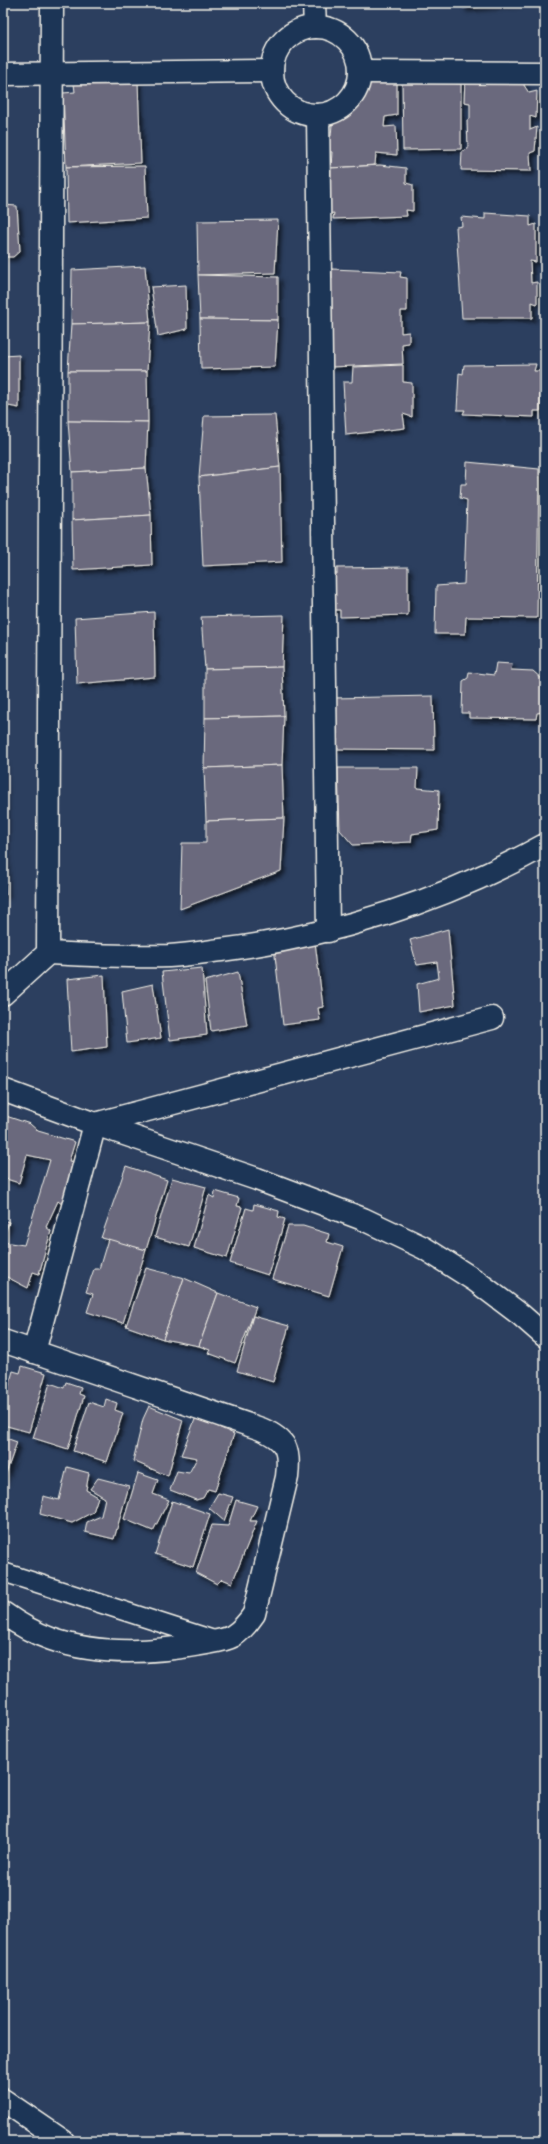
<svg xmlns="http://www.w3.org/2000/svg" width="548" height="2144" viewBox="0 0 548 2144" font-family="'Playpen Sans',sans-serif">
<defs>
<filter id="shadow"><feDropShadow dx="3.5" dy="3.5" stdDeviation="2" flood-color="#0009"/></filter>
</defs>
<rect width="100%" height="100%" fill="#2c3f5f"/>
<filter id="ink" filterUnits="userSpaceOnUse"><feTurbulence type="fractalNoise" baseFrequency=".025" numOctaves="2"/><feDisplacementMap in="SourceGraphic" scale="8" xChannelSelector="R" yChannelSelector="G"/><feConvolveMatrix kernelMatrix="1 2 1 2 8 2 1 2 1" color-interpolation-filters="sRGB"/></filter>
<g filter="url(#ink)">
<g fill="#6a697d" stroke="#f4f1e8" filter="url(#shadow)">
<polygon points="463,3 518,3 463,8"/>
<polygon points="362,73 397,79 397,115 385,117 384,127 396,126 397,155 376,153 375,165 331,168 332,152 325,150 326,137 331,136 333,114 338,113 360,92"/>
<polygon points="518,76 529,93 537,91 536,118 530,116 530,130 537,127 535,151 530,153 531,171 461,170 462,151 468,149 467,120 470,119 470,103 464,102 465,78"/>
<polygon points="402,79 461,79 461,149 403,150"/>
<polygon points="138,82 141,163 66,167 63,93 75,92 74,84"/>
<polygon points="380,165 406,168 406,183 413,185 413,211 406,210 407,216 333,219 334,213 327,214 327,178 331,177 331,168"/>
<polygon points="145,166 147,218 67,223 66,167"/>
<polygon points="3,205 17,206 20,251 13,257 3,257"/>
<polygon points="485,213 530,216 530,226 536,224 536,262 530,261 531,283 537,282 537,304 532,302 532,318 462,318 456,227 462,226 461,217 485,219"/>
<polygon points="278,220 275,273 198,275 197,221"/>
<polygon points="145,266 150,322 71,324 72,270"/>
<polygon points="332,269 401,272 400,277 407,278 407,311 401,311 401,333 409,332 409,343 402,344 403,364 330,367 326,279 332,279"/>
<polygon points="198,275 278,277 278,320 200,319"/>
<polygon points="186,285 187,329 158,336 151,287"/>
<polygon points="200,319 278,320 275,367 201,369"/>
<polygon points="150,322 147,371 68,371 71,324"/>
<polygon points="19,355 19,408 3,405 3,356"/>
<polygon points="536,364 534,371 540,371 540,411 534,411 534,417 463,414 465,410 457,410 459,373 463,374 464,365"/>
<polygon points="403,365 403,382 412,383 412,417 403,414 405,428 346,435 343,382 352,382 353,367"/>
<polygon points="68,371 147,371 148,422 68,421"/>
<polygon points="275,415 280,467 199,477 204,416"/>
<polygon points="68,421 148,422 146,468 72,472"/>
<polygon points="467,462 539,469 537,618 466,617 465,634 435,634 436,586 464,584 467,500 460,498 461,484 466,484"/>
<polygon points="280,467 282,562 203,566 199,477"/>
<polygon points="146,468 151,515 72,520 72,472"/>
<polygon points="151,515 152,565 73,570 72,520"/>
<polygon points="408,567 408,615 340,617 340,610 331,610 330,574 337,574 337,568"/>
<polygon points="154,612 155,677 77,684 75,618"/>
<polygon points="284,615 282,667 205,669 201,617"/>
<polygon points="496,663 512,664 511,670 533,671 543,680 543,712 537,713 536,719 469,718 469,713 462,713 463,681 468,678 469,672 494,675"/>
<polygon points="282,667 284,716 205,718 205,669"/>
<polygon points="433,696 434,750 335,749 333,698"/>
<polygon points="284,716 282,765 204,768 205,718"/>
<polygon points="3,759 5,812 3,812"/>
<polygon points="282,765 284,818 206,821 204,768"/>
<polygon points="338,768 418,768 417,788 439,790 438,830 412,834 411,842 353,845 340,830"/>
<rect x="3" y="812" width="2" height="50"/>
<polygon points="284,818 281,871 180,909 182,843 206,843 206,821"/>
<polygon points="3,862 5,862 6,895 3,896"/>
<polygon points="448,929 455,1005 419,1012 417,984 439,978 437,962 417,965 410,940"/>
<polygon points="315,942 323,1007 318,1008 320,1020 283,1025 274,947"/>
<polygon points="202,968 207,1035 170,1040 162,972"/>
<polygon points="238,972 247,1025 211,1031 205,981"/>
<polygon points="104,975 107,1047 71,1052 67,979"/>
<polygon points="153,984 161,1038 127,1043 122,991"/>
<polygon points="6,1116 30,1124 38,1131 75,1142 69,1161 77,1162 63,1205 58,1201 46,1227 51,1231 39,1274 33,1272 28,1288 3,1275 3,1242 24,1245 50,1160 27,1155 19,1183 3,1178 3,1117"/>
<polygon points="126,1166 167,1180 146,1250 101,1238"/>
<polygon points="172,1178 206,1187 189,1247 155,1237"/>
<polygon points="215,1191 239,1198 237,1206 242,1207 227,1258 194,1248 209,1195 214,1198"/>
<polygon points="254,1204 279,1211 278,1217 285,1219 268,1275 230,1263 246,1208 253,1210"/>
<polygon points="3,1220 9,1222 3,1238"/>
<polygon points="288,1226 303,1226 329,1234 327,1242 343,1247 329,1296 272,1279"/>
<polygon points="108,1239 146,1250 123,1323 87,1312 93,1294 86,1292 94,1269 99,1269"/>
<polygon points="146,1268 184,1278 163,1339 126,1326"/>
<polygon points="184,1278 218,1293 199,1346 163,1339"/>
<polygon points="218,1293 256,1307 235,1363 208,1353 210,1350 199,1346"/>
<polygon points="253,1316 289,1326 273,1382 237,1371"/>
<polygon points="22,1366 46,1373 29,1432 3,1425 3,1406 13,1371 20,1373"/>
<polygon points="66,1382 81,1387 79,1394 84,1396 68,1449 33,1438 50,1383 64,1388"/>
<polygon points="106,1399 117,1403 115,1410 123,1413 107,1462 73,1451 89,1402 104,1407"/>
<polygon points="149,1406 183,1420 168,1476 133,1461 143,1419"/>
<polygon points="196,1417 234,1434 215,1491 208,1489 203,1498 196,1500 170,1490 177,1471 189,1473 197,1458 181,1455"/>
<polygon points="3,1437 17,1442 3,1482"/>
<polygon points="67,1467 89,1473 86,1490 98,1497 93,1512 72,1523 40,1514 43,1496 59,1500"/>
<polygon points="138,1473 158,1480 153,1494 169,1500 153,1531 124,1519"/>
<polygon points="98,1478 129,1486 114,1539 85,1532 87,1522 101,1516 105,1498 90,1489"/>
<polygon points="218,1493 233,1497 224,1521 209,1508"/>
<polygon points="236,1500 257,1506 250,1521 257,1521 232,1583 222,1579 217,1584 196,1573 212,1525 228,1526"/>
<polygon points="172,1501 210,1514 193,1567 155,1554"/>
</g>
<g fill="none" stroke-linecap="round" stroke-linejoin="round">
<g stroke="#f4f1e8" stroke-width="21">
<polyline id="lane" points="3,1572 217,1641"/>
</g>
<g stroke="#f4f1e8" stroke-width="25">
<g id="street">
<polyline points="314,3 315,27"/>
<circle cx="316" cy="71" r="44"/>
<polyline points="360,72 545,73"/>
<polyline points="3,74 272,71"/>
<polyline points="318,115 328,931"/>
<path d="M48,953c40,2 81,4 121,3 17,-1 35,-4 52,-6 113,-14 224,-50 324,-105"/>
<polyline points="3,994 48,953 52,3"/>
<polyline points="3,1090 95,1124 257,1179 363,1219 424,1248 476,1281 521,1315 545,1336"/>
<path d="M3,1341l258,88c26,11 29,21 26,48l-33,137c-6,9 -12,16 -21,22 -9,5 -22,6 -32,8 -49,9 -102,12 -150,-5 -17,-6 -34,-16 -48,-26"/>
<polyline points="34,1352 95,1124 492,1018"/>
<polyline points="3,2100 63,2141"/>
</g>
</g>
<use href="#lane" stroke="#1d3557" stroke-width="18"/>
<use href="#street" stroke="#1d3557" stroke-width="22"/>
</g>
</g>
<rect width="548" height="2144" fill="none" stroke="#1d3557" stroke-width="16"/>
<rect x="8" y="8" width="532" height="2128" fill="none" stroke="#f4f1e8" stroke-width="1.5" filter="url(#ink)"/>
</svg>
